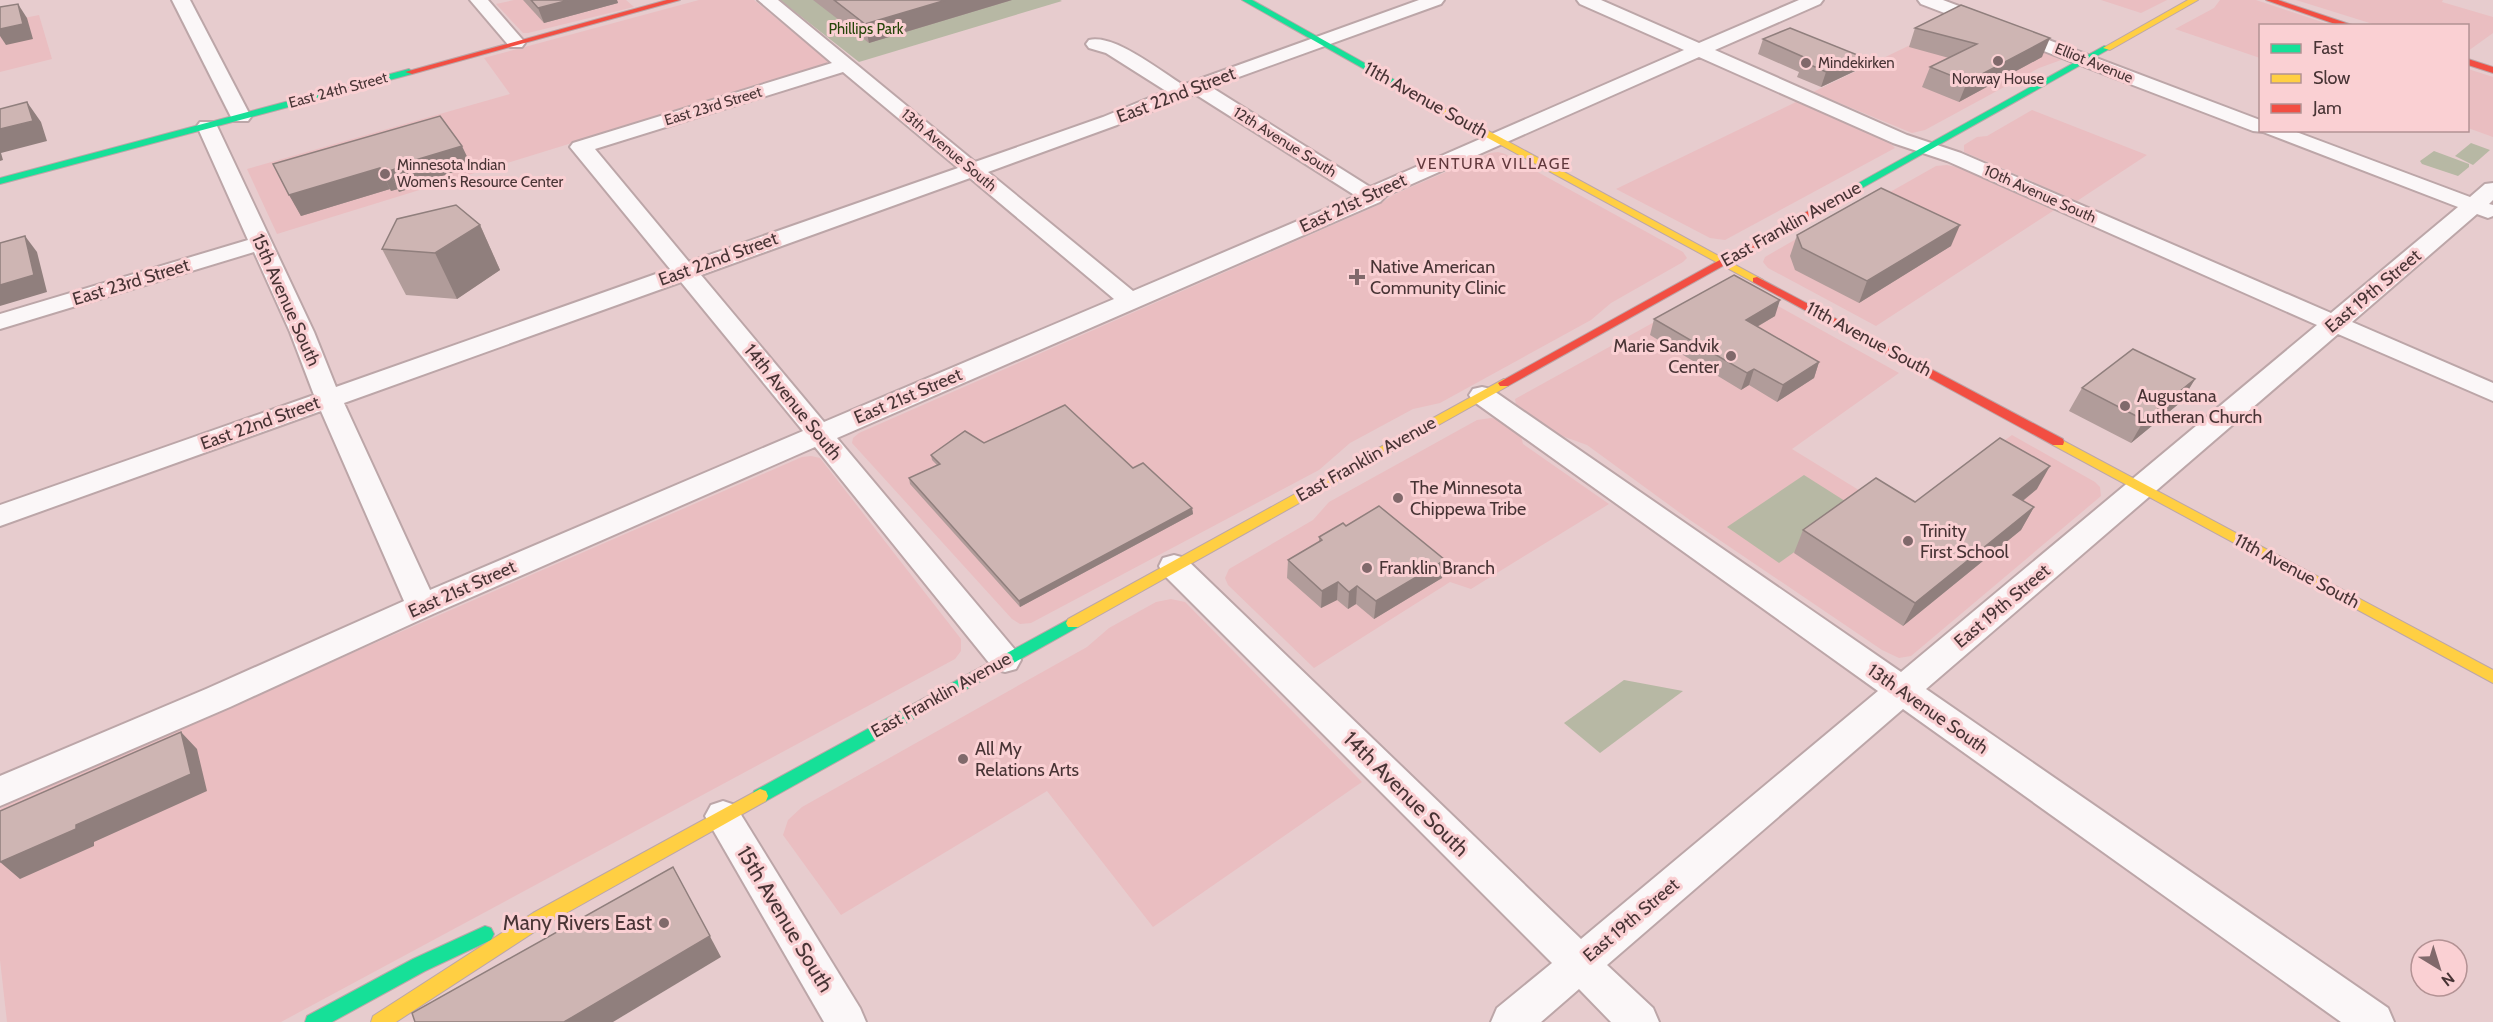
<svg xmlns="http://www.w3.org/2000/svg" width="2493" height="1022" viewBox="0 0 2493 1022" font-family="Cabin,sans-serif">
<rect width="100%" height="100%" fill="#e7ccce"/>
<g fill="#eabec1">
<polygon points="514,0 626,0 634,7 528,33 523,33 496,4"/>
<polygon points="699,0 754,0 828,61 828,64 277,234 247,169 510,94 484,58"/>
<polygon points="2101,0 2167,0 2141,13"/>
<polygon points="2220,0 2256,0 2331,25 2260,26 2260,58 2175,29 2214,8"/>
<polygon points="2296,0 2443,0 2442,2 2493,17 2493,33 2468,51 2468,26 2376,25"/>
<polygon points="39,15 52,59 0,72 0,23"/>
<polygon points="1964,19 2054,53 2061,60 2039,68 1925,130 1912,133 1813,92"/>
<polygon points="2468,69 2493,77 2493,137 2468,128"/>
<polygon points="1798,101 1890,143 1895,148 1725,240 1710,238 1616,189"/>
<polygon points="2032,110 2147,155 2077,201 1964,152 1964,145 1977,137 1987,136"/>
<polygon points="1498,152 1505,154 1683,252 1687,258 1683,262 1611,303 1591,320 1440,403 1413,409 1350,443 1319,470 1031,623 1020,624 1012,619 852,443 853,438 859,433 1376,206 1395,194 1490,153"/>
<polygon points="1947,165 1961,168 2056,209 1876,326 1768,268 1763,262 1765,257 1850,208 1883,196 1936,166"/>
<polygon points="1725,283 1738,284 1899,373 1792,449 1901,516 2012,435 2095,482 2100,487 2101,496 1911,656 1899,658 1882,650 1687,518 1587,445 1551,432 1516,405 1515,399"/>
<polygon points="1491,418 1501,419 1520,432 1523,444 1609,504 1471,589 1450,582 1314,668 1228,585 1225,578 1229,569 1313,520 1329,502 1477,420"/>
<polygon points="811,456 820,458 961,639 961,651 955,659 281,1022 7,1022 0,960 0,809 10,802 802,457"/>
<polygon points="1171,599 1185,602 1362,782 1153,927 1047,791 841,915 783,835 788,820 802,807 1087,647 1109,628 1156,602"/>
</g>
<g fill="#b7b8a4">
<polygon points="780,0 1060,0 1062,1 859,62"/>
<polygon points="2471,143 2490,150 2473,165 2455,156"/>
<polygon points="2434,151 2469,164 2469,167 2458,176 2422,164 2420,161"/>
<polygon points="1804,475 1856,508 1779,563 1727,527"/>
<polygon points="1624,680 1683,691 1600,753 1564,723"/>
</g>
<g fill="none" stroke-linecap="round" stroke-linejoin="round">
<g stroke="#bca6a8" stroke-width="4">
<g id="street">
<polygon points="172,0 190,0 251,117 248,121 234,121 231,117"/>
<polygon points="470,0 488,0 522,39 525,43 522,47 510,47"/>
<path d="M758,0h20l197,162 128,-45 63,-26 -60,-38 -17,-5 -3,-4 3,-4c26,-6 71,31 94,45l236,-85h25l-3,4 -230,83 159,100 314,-137 -104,-46 -3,-4h24l98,43 100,-43h24l-3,4 -105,46 192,85 54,18 370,160 127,-106 -195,-75 -10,-1 -332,-127 -3,-4h25l317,120v10h31l179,67 15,-13 8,-1v17l-4,4 4,1v11l-5,2 -11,-4 -125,108 141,61v18l-155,-67 -412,355 462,319 6,14h-53l-438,-313 -296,256 46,43 6,14h-48l-32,-33 -38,33h-50l6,-14 55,-45 -389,-389 -4,-8 4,-8 11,-3 11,3 396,381 297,-248 -405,-290 -4,-6 4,-6 9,-2 9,2 410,283 416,-347 -370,-164 -54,-18 -194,-86 -312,138 -7,7 -543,236 179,213 5,9 -5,9 -11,3 -11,-3 -179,-222 -382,167 -203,93 -230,99v-30l206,-87 198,-88 -83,-190 -321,115v-21l314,-110 -24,-63 -36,-80 -254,77v-15l248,-74 -51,-114 3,-4h14l3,4 97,206 22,55 334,-118 -100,-122 3,-4 259,-80zM843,72l115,96 -269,94 -94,-113zM1195,94l161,102 -223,95 -145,-119 129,-47zM970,178l144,121 -290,123 -123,-147zM681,282l122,149 -373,159 -86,-187z"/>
<polygon points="723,801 735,805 860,1008 866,1022 824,1022 705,816 711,805"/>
</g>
</g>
<g stroke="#bca6a8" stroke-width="2">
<g id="fast">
<polygon points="1242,0 1252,0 1450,111 1442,113"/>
<polygon points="2104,46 2111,48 1823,210 1815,210 1814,208"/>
<polygon points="409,69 413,72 412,74 0,184 0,178"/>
<polygon points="1073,617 1078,619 1080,623 1078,627 766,801 760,803 754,801 752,796 754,791"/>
<polygon points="485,926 491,928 494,934 491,940 425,971 332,1022 305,1022 307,1016 413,959"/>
</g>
</g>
<g stroke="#bca6a8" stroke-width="2">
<g id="slow">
<polygon points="2188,0 2198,0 2110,50 2103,48"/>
<polygon points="1442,109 1448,109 1763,280 1757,283 1753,282 1442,113"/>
<polygon points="1504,379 1510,383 1508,386 1078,627 1068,627 1066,623 1068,619"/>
<polygon points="2058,438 2493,670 2493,683 2053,445 2052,442"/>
<polygon points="760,789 766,791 768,796 766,801 545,925 396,1022 371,1022 373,1016 533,913"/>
</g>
</g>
<g stroke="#bca6a8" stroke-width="2">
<g id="jam">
<polygon points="667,0 680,0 412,74 405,72"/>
<polygon points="2266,0 2278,0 2355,26 2341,26"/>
<polygon points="2468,59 2493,67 2493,73 2468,65"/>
<polygon points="1819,205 1823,206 1823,210 1508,386 1500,386 1498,383"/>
<polygon points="1757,277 2063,439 2064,442 2063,445 2053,445 1753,282 1753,278"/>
</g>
</g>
<use href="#street" fill="#fbf7f8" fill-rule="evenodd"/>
<use href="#fast" fill="#16e098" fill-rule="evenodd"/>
<use href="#slow" fill="#ffcf43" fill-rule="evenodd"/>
<use href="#jam" fill="#f24e42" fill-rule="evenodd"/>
</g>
<g fill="#b19c9a">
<polygon points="523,0 617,0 618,3 544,23"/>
<polygon points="813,0 1012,0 869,43"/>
<polygon points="1915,28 2042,57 1959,102 1922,87 1930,67 1949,58 1909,47"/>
<polygon points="1763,39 1855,71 1821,87 1797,77 1799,72 1758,54"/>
<polygon points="273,164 472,167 425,181 427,183 399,192 398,189 391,191 390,189 301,216"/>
<polygon points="480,225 500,270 457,299 406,295 382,249"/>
<polygon points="1797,235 1951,246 1859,303 1795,270 1790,256"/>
<polygon points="1775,316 1757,327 1819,362 1814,378 1777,402 1749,385 1741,390 1650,335 1654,319"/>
<polygon points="2195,379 2181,402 2131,443 2069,411 2082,388"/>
<polygon points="984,443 1133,468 1192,508 1193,514 1020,607 910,484 909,478 937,465 932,460 931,455"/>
<polygon points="2037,489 2023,501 2034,507 2021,530 1903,626 1794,553 1803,530 1915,502"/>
<polygon points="1346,526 1445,560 1442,578 1374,619 1356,604 1348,609 1337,600 1321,608 1287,578 1288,560 1319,542 1319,537"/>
</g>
<g fill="#907f7d">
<polygon points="569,0 617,0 618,3 544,23 538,8"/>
<polygon points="946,0 1012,0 869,43 865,24"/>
<polygon points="18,4 27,18 33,39 6,45 0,36 0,29"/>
<polygon points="2050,38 2042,57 1959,102 1967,82"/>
<polygon points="1860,56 1855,71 1821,87 1826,72"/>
<polygon points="27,102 41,122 47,141 1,153 3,160 0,161 0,129"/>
<polygon points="462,146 472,167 425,181 427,183 399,192 389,171 415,160"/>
<polygon points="380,168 390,189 301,216 289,195"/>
<polygon points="387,168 398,189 391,191 381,170"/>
<polygon points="480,225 500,270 457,299 435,253"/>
<polygon points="1960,225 1951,246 1859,303 1867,281"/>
<polygon points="25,236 37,252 47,292 0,306 0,285"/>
<polygon points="1780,300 1775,316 1741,336 1746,320"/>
<polygon points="1819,362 1814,378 1777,402 1783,385"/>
<polygon points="1754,369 1749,385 1741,390 1747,373"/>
<polygon points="2195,379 2181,402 2131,443 2144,420"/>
<polygon points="2050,466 2037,489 2001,518 2013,495"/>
<polygon points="2034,507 2021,530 1903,626 1915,603"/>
<polygon points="1192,508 1193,514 1020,607 1019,601"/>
<polygon points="1445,560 1442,578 1374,619 1376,601"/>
<polygon points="1338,582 1337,600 1321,608 1322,591"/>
<polygon points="1357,586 1356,604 1348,609 1349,592"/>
<polygon points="181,732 197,749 207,791 94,842 94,846 20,879 0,862"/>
<polygon points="673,867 721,957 613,1022 564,1022"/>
</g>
<g fill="#ceb5b3" stroke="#907f7d" stroke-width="1.5">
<polygon points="531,0 569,0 538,8"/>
<polygon points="834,0 946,0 865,24"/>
<polygon points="18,4 23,24 0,29 0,7"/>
<polygon points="1961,5 2050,38 1967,82 1930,67 1977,44 1915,28"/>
<polygon points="1790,28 1860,56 1826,72 1802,61 1808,59 1763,39"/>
<polygon points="27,102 33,121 0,129 0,109"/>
<polygon points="440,116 462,146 415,160 417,162 389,171 387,168 381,170 380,168 289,195 273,164"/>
<polygon points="1881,188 1960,225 1867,281 1802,248 1797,235"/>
<polygon points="456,205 480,225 435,253 382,249 397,219"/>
<polygon points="25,236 34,275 0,285 0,243"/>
<polygon points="1734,275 1780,300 1746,320 1819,362 1783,385 1754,369 1747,373 1654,319"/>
<polygon points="2133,349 2195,379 2144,420 2082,388"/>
<polygon points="1065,405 1133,468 1143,463 1192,508 1019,601 909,478 940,464 931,455 965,431 984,443"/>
<polygon points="2000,438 2050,466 2013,495 2034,507 1915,603 1803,530 1876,478 1915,502"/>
<polygon points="1379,506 1445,560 1376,601 1357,586 1349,592 1338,582 1322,591 1288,560 1322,540 1319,537 1343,523 1346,526"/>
<polygon points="181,732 191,774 76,825 76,829 0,862 0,811"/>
<polygon points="673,867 710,936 564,1022 415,1022 412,1013"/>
</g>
<g fill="#80696b" stroke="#fad0d3" stroke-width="2">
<circle cx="1998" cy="61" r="6"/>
<circle cx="1806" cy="63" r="6"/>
<circle cx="385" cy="174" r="6"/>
<path d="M1354 268h6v6h6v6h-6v6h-6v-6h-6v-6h6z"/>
<circle cx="1731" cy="356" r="6"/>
<circle cx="2125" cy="406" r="6"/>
<circle cx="1398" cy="498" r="6"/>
<circle cx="1908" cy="541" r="6"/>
<circle cx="1367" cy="568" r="6"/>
<circle cx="963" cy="759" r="6"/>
<circle cx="664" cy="923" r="6"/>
</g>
<g text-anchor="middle" stroke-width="6" stroke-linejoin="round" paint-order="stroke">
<g font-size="15" fill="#254509" stroke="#fad0d3">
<text x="866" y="34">Phillips Park</text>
</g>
<g font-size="15" fill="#483435" stroke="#fad0d3" text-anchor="start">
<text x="1818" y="68">Mindekirken</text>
<text x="1998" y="84" text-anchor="middle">Norway House</text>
<text x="397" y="170">Minnesota Indian<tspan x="397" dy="17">Women's Resource Center</tspan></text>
</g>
<g font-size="15" fill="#483435" stroke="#fad0d3">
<text transform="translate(2094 63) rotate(22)" y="5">Elliot Avenue</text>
<text transform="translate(338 90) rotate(-15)" y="5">East 24th Street</text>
<text transform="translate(713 106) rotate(-17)" y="5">East 23rd Street</text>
<text transform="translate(1285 142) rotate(32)" y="5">12th Avenue South</text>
<text transform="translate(949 150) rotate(40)" y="5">13th Avenue South</text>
<text transform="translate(2040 194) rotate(24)" y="5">10th Avenue South</text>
</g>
<g font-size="16" letter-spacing="1.5" fill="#61383c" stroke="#fad0d3">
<text x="1494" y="169">VENTURA VILLAGE</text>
</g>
<g font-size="18" fill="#483435" stroke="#fad0d3">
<text transform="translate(1176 95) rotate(-21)" y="6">East 22nd Street</text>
<text transform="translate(1426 100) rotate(29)" y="6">11th Avenue South</text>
<text transform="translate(1353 203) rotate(-25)" y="6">East 21st Street</text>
<text transform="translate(1791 224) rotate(-29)" y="6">East Franklin Avenue</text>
<text transform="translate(718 259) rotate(-20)" y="6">East 22nd Street</text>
<text transform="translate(131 282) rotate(-17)" y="6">East 23rd Street</text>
<text transform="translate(2373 291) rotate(-40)" y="6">East 19th Street</text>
<text transform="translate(286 300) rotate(66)" y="6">15th Avenue South</text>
<text transform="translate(1869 339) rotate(28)" y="6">11th Avenue South</text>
<text transform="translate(908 396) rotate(-23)" y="6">East 21st Street</text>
<text transform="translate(793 402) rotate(51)" y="6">14th Avenue South</text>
<text transform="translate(260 423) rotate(-20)" y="6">East 22nd Street</text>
<text transform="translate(1366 459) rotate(-29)" y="6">East Franklin Avenue</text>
<text transform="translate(2297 571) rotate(28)" y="6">11th Avenue South</text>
<text transform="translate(462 589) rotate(-24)" y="6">East 21st Street</text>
<text transform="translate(2002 606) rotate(-40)" y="6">East 19th Street</text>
<text transform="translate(941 695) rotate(-29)" y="6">East Franklin Avenue</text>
<text transform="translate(1928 709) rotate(35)" y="6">13th Avenue South</text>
<text transform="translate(1631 920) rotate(-40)" y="6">East 19th Street</text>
</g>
<g font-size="18" fill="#483435" stroke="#fad0d3" text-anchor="start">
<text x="1370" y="273">Native American<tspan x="1370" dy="21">Community Clinic</tspan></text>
<text x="1719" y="352" text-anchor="end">Marie Sandvik<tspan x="1719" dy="21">Center</tspan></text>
<text x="2137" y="402">Augustana<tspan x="2137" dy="21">Lutheran Church</tspan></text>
<text x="1410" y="494">The Minnesota<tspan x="1410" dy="21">Chippewa Tribe</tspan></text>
<text x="1920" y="537">Trinity<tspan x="1920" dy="21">First School</tspan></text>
<text x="1379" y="574">Franklin Branch</text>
<text x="975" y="755">All My<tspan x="975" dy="21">Relations Arts</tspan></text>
</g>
<g font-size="21" fill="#483435" stroke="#fad0d3">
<text transform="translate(1406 794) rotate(45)" y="7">14th Avenue South</text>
<text transform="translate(785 919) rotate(59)" y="7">15th Avenue South</text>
</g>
<g font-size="21" fill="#483435" stroke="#fad0d3" text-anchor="end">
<text x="652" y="930">Many Rivers East</text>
</g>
</g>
<rect x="2259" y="24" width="210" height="108" fill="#fad0d3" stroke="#b39294" stroke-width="1.5"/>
<rect x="2271" y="44" width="30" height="9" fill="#16e098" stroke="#b39294" stroke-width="1.5"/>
<text x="2313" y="54" font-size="18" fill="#483435">Fast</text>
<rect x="2271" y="74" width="30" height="9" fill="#ffcf43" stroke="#b39294" stroke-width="1.5"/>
<text x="2313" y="84" font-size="18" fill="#483435">Slow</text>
<rect x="2271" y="104" width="30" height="9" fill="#f24e42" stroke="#b39294" stroke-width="1.5"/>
<text x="2313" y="114" font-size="18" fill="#483435">Jam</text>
<g transform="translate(2439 968) rotate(142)"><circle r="28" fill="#fad0d3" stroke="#b39294" stroke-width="1.5"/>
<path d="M0-4.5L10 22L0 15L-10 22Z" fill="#80696b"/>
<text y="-9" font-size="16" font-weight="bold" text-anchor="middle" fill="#483435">N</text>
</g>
</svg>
